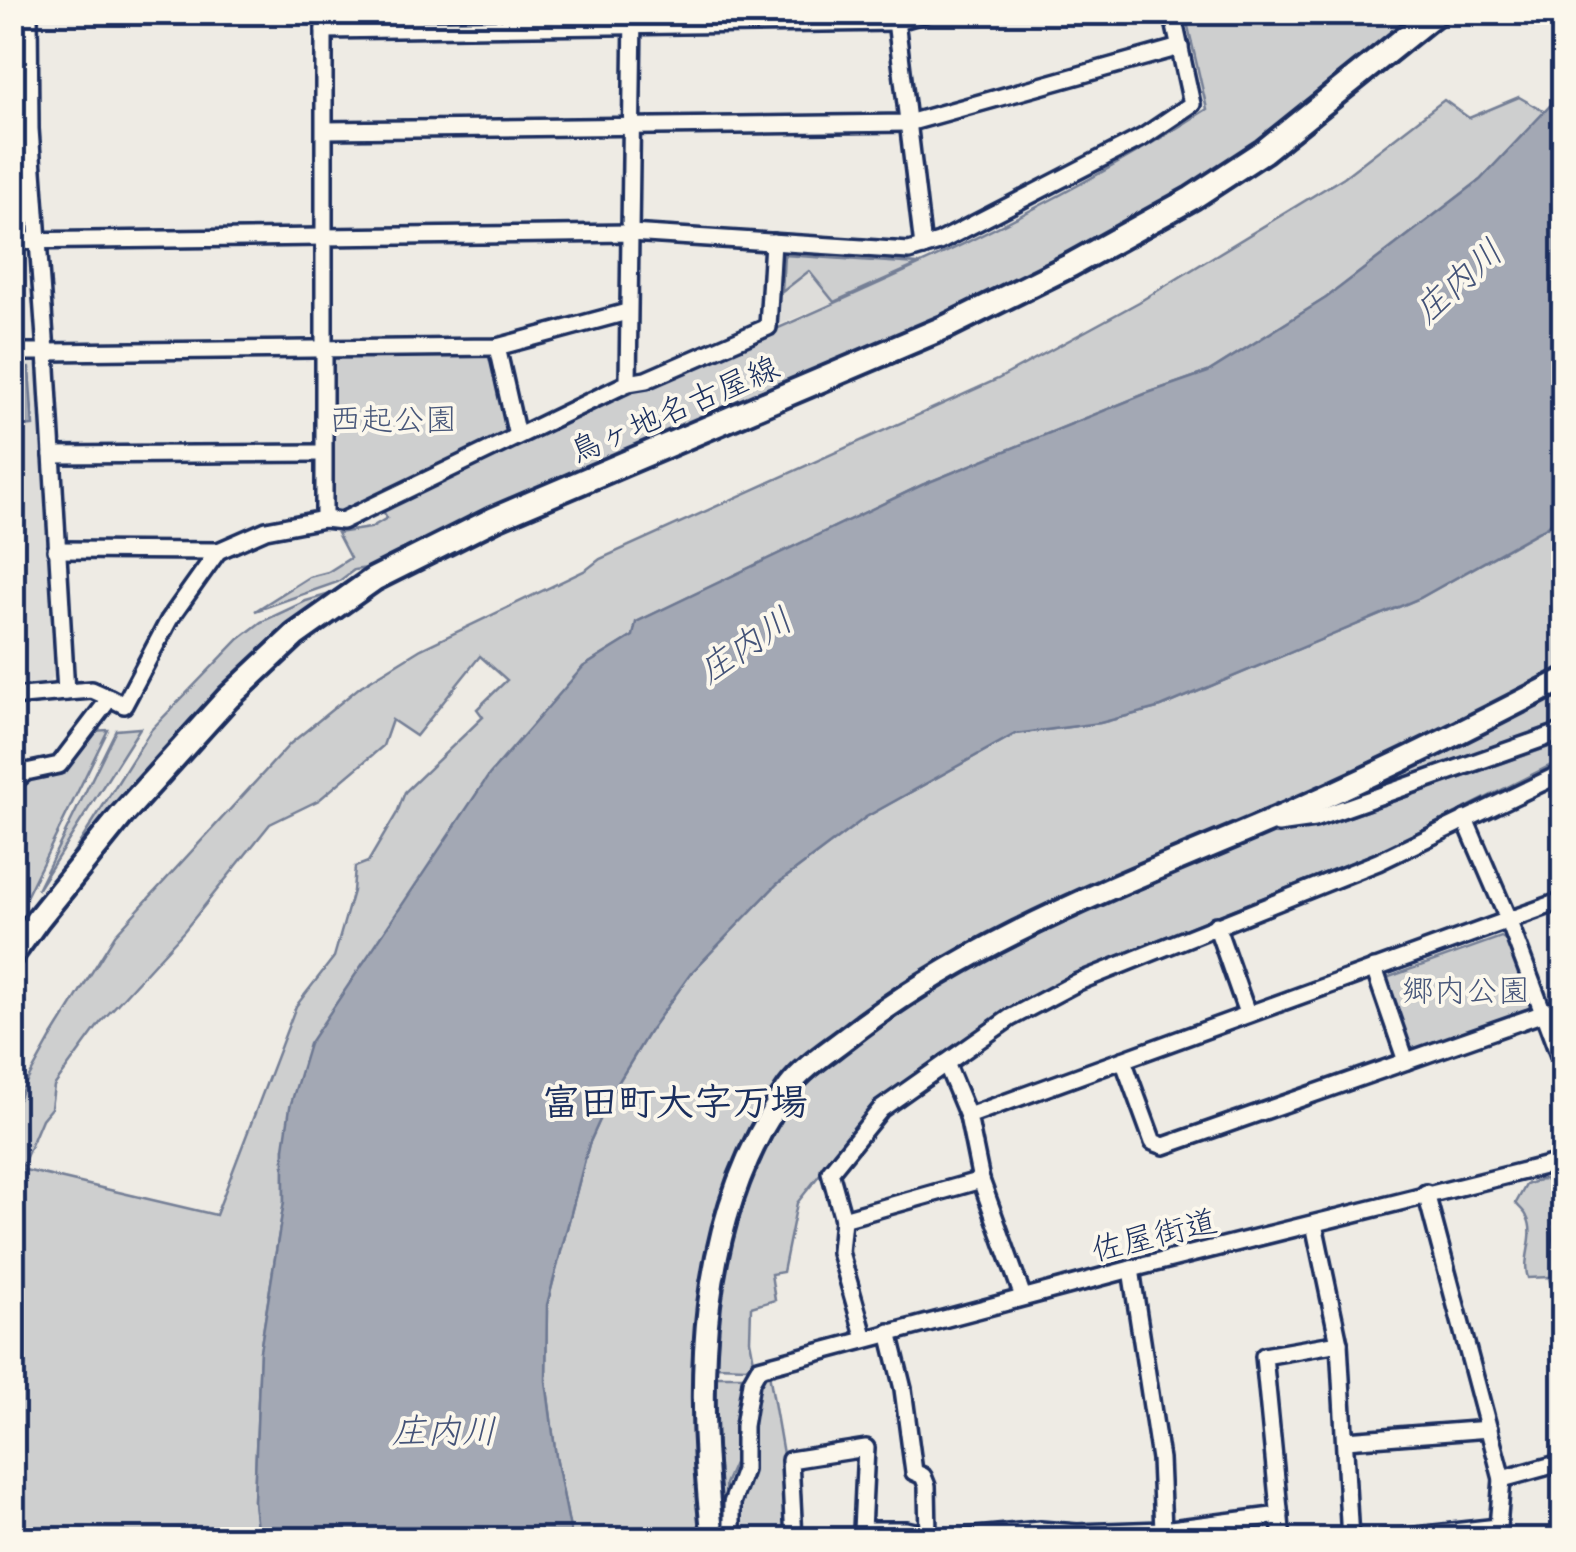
<svg xmlns="http://www.w3.org/2000/svg" width="1576" height="1552" viewBox="0 0 1576 1552" font-family="'Comic Neue','Klee One',sans-serif">
<rect width="100%" height="100%" fill="#eeebe4"/>
<filter id="ink" filterUnits="userSpaceOnUse"><feTurbulence type="fractalNoise" baseFrequency=".01" numOctaves="2"/><feDisplacementMap in="SourceGraphic" scale="20" xChannelSelector="R" yChannelSelector="G"/><feConvolveMatrix kernelMatrix="1 2 1 2 8 2 1 2 1" color-interpolation-filters="sRGB"/></filter>
<g filter="url(#ink)">
<g fill="#deddda">
<polygon points="809,270 834,302 779,325 782,292"/>
<polygon points="12,362 32,362 36,365 54,677 47,684 13,688"/>
</g>
<g fill="#cecfcf" stroke="#747f96" stroke-width="2.5" fill-rule="evenodd">
<path d="M1185,13h235c-78,63 -156,128 -243,180 -128,77 -265,137 -401,198 -132,58 -263,116 -395,175l-27,4 -16,12 -83,29 54,-34 19,-5 22,-14 -13,-25 33,-5 17,-10 -5,-9c97,-44 192,-92 289,-134 183,-80 368,-157 536,-266z"/>
<path d="M1519,97l26,15 -65,68 -154,118 -118,74 -63,22 -223,91 -285,137 -4,14 -50,31 -299,481v54l-24,149 -6,150 4,38h-59l-1,-12 -87,13 -98,-1 -1,-423 10,-26 29,-52 64,-103 175,-191 71,-58 60,-37 165,-79 14,-11 398,-180 141,-77 205,-125 100,-77 25,18zM480,656l27,24 -30,29 6,8 -78,75 -8,21 -29,49 -13,5 -2,24 -19,66 -38,49 -80,209 -195,-46 21,-50 9,-11 3,-22 46,-63 84,-92 86,-107 49,-24 64,-54 9,-26 24,16z"/>
<polygon points="784,255 919,264 834,302 809,271 782,292"/>
<polygon points="338,355 493,355 509,428 505,434 339,513 332,512 331,362"/>
<polygon points="1563,511 1563,668 1346,777 1012,923 898,993 781,1086 704,1284 705,1539 572,1540 556,1457 546,1381 547,1305 589,1144 613,1091 649,1032 691,973 777,884 866,817 1015,734 1100,723 1161,707 1420,598 1547,527"/>
<polygon points="344,590 46,896 151,730 239,639 261,622 306,601"/>
<polygon points="1563,691 1563,722 1311,810 1488,730"/>
<polygon points="140,728 37,890 116,730"/>
<polygon points="108,730 26,897 25,924 13,943 13,797 30,780 66,770 90,731"/>
<polygon points="1563,742 1563,759 1382,850 1127,952 1005,1012 876,1104 797,1203 783,1272 771,1274 775,1300 751,1307 750,1340 754,1361 747,1367 715,1366 719,1305 729,1246 749,1178 771,1132 807,1081 909,1001 1009,941 1265,829 1321,827"/>
<polygon points="1501,937 1508,941 1532,1002 1528,1010 1417,1048 1409,1046 1386,981 1389,977"/>
<path d="M1541,1179l10,1 7,33 -7,13 5,30 7,9v32l-10,-1 -4,-19 -21,1c-7,-19 9,-42 -1,-61 -2,-6 -8,-9 -11,-14l10,-18z"/>
<polygon points="769,1373 783,1454 788,1539 739,1540 739,1500 751,1475 751,1429 758,1382"/>
<polygon points="714,1376 746,1376 735,1461 725,1484 726,1539 723,1539 717,1489"/>
</g>
<g fill="#a3a8b4" stroke="#6d7892" stroke-width="2.5">
<polygon points="1563,92 1563,511 1548,526 1420,598 1161,707 1100,723 1015,734 866,817 777,884 691,973 649,1032 613,1091 589,1144 547,1305 546,1381 556,1457 572,1539 258,1539 254,1501 260,1351 284,1202 284,1148 290,1107 309,1044 489,775 583,667 633,636 636,622 922,485 1145,394 1208,372 1326,298 1480,180"/>
<polygon points="29,368 33,426 13,428 13,369"/>
</g>
<g fill="none" stroke-linecap="round" stroke-linejoin="round">
<g stroke="#1b2f5e" stroke-width="22">
<g id="minor">
<polyline points="29,12 30,129 46,352 497,347 627,312"/>
<polyline points="895,12 923,247"/>
<polyline points="324,30 896,22 929,12"/>
<polyline points="325,130 908,123 1180,47"/>
<polyline points="12,241 630,233 909,251 939,242 1143,137 1192,104 1172,12"/>
<polyline points="497,347 517,436"/>
<polyline points="12,352 46,352 66,692 12,697"/>
<polyline points="628,383 646,380 768,327 773,242"/>
<polyline points="52,455 322,453"/>
<polyline points="324,519 324,12"/>
<polyline points="56,550 218,551 266,530 324,519 342,521 628,383 633,12"/>
<polyline points="66,692 92,690 110,698"/>
<polyline points="12,783 26,772 59,765 110,698 124,705 169,620 218,551"/>
<polyline points="1465,819 1508,919 1564,1069"/>
<polyline points="1278,824 1314,819 1564,731"/>
<polyline points="1216,925 1247,1013"/>
<polyline points="1374,968 1406,1061"/>
<polyline points="1123,1060 1153,1142 1164,1146 1564,1006"/>
<polyline points="946,1063 968,1116"/>
<polyline points="981,1180 843,1219 830,1172 881,1109 1010,1018 1078,982 1378,862 1564,772"/>
<polyline points="1426,1193 1502,1479 1498,1527 1501,1540"/>
<polyline points="843,1219 840,1252 865,1339"/>
<polyline points="1314,1224 1339,1343 1350,1540"/>
<polyline points="1131,1269 1160,1459 1163,1530"/>
<polyline points="1023,1297 981,1180 968,1116 1564,900"/>
<polyline points="889,1332 903,1389 914,1472 923,1476 927,1486 928,1536"/>
<polyline points="1346,1440 1489,1429"/>
<polyline points="1502,1479 1564,1462"/>
<polyline points="732,1540 732,1503 744,1470 744,1426 751,1382 759,1368 1131,1269 1564,1161"/>
<polyline points="794,1540 790,1460 866,1448 862,1530 906,1530 944,1539 1040,1530 1077,1533 1163,1530 1280,1515"/>
<polyline points="1282,1540 1264,1356 1339,1343"/>
<polyline points="1380,1540 1498,1527"/>
</g>
</g>
<g stroke="#1b2f5e" stroke-width="28">
<path id="tertiary" d="M713,1540c-18,-152 -18,-324 76,-453 14,-19 39,-35 57,-49 123,-97 269,-151 410,-211 104,-44 207,-95 308,-148"/>
</g>
<g stroke="#1b2f5e" stroke-width="30">
<polyline id="secondary" points="12,955 38,919 121,816 228,698 295,635 374,579 494,519 948,326 1071,265 1192,198 1264,151 1437,12"/>
</g>
<use href="#minor" stroke="#fbf7ec" stroke-width="15"/>
<use href="#tertiary" stroke="#fbf7ec" stroke-width="20"/>
<use href="#secondary" stroke="#fbf7ec" stroke-width="22"/>
</g>
</g>
<g text-anchor="middle" stroke-width="8" stroke-linejoin="round" paint-order="stroke">
<g font-size="32" fill="#1b2f5e" stroke="#fbf7ec">
<text transform="translate(674 409) rotate(-23)" y="11">鳥ヶ地名古屋線</text>
<text transform="translate(1154 1235) rotate(-14)" y="11">佐屋街道</text>
</g>
<g font-size="32" fill="#48577a" stroke="#fbf7ec">
<text x="393" y="430">西起公園</text>
<text x="1466" y="1001">郷内公園</text>
</g>
<g font-size="35" font-style="italic" fill="#445378" stroke="#fbf7ec">
<text transform="translate(1458 281) rotate(-42)" y="12">庄内川</text>
<text transform="translate(745 645) rotate(-34)" y="12">庄内川</text>
<text x="444" y="1443">庄内川</text>
</g>
<g font-size="38" font-weight="bold" fill="#1b2f5e" stroke="#fbf7ec">
<text x="675" y="1115">富田町大字万場</text>
</g>
</g>
<rect width="1576" height="1552" fill="none" stroke="#fbf7ec" stroke-width="50"/>
<rect x="25" y="25" width="1526" height="1502" fill="none" stroke="#1b2f5e" stroke-width="4" filter="url(#ink)"/>
</svg>
